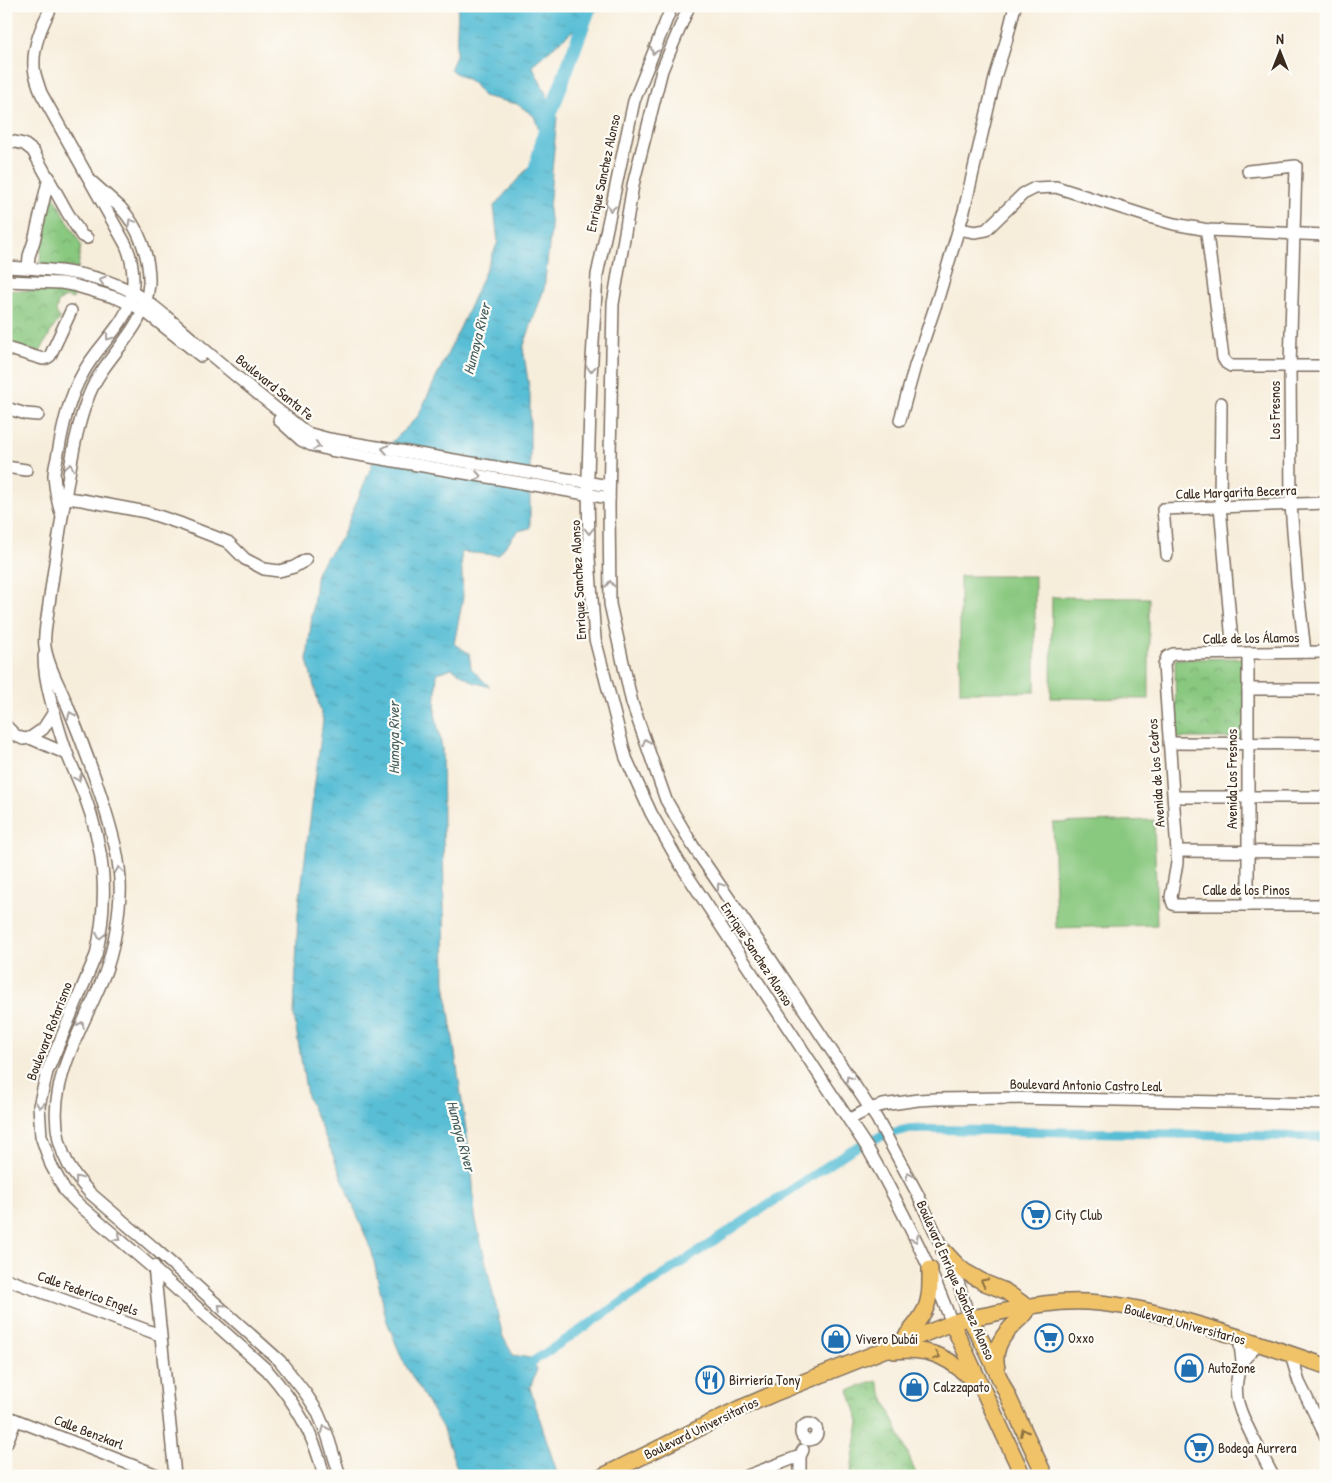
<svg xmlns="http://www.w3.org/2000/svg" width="1332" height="1482" viewBox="0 0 1332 1482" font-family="'Patrick Hand',sans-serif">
<defs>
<pattern id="park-crowns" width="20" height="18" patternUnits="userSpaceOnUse" patternTransform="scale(1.25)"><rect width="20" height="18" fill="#89c87f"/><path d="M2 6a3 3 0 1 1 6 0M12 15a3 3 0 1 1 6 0" fill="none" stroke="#71a367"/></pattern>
<pattern id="water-ripples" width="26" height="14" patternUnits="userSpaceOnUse" patternTransform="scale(1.25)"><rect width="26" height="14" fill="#58bed5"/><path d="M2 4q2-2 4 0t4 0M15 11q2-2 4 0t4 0" fill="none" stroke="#4a9bac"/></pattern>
</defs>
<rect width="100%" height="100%" fill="#fdfcf7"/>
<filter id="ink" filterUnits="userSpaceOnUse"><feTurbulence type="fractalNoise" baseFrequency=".02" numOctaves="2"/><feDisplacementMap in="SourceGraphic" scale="10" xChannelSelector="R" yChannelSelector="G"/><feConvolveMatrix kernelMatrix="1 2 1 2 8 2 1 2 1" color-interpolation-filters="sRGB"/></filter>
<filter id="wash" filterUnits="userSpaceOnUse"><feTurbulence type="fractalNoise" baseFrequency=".0096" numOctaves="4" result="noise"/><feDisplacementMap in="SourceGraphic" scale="20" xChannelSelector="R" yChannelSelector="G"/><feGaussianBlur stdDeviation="1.12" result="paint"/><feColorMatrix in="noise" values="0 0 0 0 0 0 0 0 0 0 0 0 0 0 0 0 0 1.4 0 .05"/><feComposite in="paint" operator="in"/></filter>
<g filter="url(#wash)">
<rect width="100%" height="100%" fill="#f7eddb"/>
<g fill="url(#park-crowns)" stroke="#62794e">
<polygon points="53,194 81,245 78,268 40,266 42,225 50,195"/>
<polygon points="6,290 66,292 74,295 73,299 66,297 58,302 56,312 60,319 53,328 40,352 6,343"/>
<polygon points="1246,658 1246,738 1176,738 1175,659"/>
<polygon points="877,1381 917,1476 850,1476 859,1422 849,1390"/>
</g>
<g fill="#89c87f" stroke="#62794e">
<rect x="960" y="576" width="75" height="116"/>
<polygon points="1052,597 1149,598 1149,699 1051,698"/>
<polygon points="1154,820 1157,925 1056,928 1053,823"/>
</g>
<polygon fill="url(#water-ripples)" stroke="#4a747a" points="458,6 602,6 532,65 557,117 552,171 549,210 551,228 544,289 523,348 530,394 530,528 518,531 498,555 461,552 463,598 454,644 469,653 471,668 490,687 473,682 452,668 437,673 435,713 442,748 445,983 472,1171 475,1216 503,1337 513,1355 530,1358 537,1369 530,1388 558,1476 460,1476 442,1427 403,1361 386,1319 372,1252 330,1148 307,1096 294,1016 298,913 323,720 307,660 317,570 342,537 374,460 418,416 466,315 498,242 494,206 535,160 545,146 534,116 517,104 483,96 472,82 450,70 456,56"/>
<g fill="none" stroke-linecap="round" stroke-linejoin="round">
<path stroke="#58bed5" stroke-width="9" d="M532,1362l319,-212c18,-10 37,-17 57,-21l418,8"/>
<polyline stroke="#58bed5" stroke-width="14" points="535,171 546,126 590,6"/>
</g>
</g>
<g filter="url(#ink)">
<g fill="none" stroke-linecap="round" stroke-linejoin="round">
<g stroke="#7d6e60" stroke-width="14">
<g id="minor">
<path d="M52,6c-11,20 -22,45 -17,68 2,7 4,13 6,19l85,152c10,23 10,55 -5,76 -12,18 -28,33 -38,52 -14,24 -20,53 -25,80 -1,7 -4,15 -4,23 1,12 3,25 7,37"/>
<path d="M672,6l-38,95 -37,174 -6,101 -3,100 1,82 6,81 31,119 25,55 29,51 188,285c32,56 61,114 84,174"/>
<polyline points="689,6 662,70 633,185 613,304 609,506 610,604 632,703 666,800 693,846 772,961 877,1119 917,1193 958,1282 969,1317"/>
<polyline points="6,140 24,144 33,151 67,212 82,236 87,238"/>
<polyline points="1248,171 1296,166 1290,366 1291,505 1297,582 1305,652"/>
<path d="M92,182c9,8 19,17 28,25 18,19 30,49 29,76 -3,48 -44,71 -60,112 -13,32 -18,68 -24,103 -7,42 -13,84 -19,127 -1,7 -2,15 -1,22 3,21 16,41 23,60 12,29 23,59 33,89 10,33 21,65 19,100 -2,25 -6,53 -15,77 -24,62 -72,126 -36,193 6,10 13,18 21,27l63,54 127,114 26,33 11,17 10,23 13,42"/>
<polyline points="959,229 975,232 986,230 1023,194 1035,188 1056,187 1153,218 1174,224 1208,230 1326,235"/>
<polyline points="1208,230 1207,234 1223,358 1226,363 1231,366 1326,366"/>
<path d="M6,267c40,2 79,4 116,20 29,13 51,36 76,57 35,30 72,60 109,89l22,6 280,47"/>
<polyline points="28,268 29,256 34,241 49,177"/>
<polyline points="6,281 61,283 73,285 117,298 143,310 201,356"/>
<polyline points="6,348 43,359 47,358 50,356 71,311"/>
<polyline points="1221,403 1220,506 1233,653"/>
<polyline points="6,408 26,414 38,415"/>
<polyline points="279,420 301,440 311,445 330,450 609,498"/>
<polyline points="900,420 915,366 939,295 964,211 996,74 1006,42 1015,6"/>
<polyline points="6,467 26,470"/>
<polyline points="58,497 82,500 146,512 182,524 228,542 245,559 264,569 279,571 294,567 306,560"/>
<polyline points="1167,555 1163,509 1326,503"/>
<polyline points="1326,652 1173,654 1167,657 1164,665 1177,851 1177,863 1171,897 1173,904 1175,905 1326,905"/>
<polyline points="1248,653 1248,905"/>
<path d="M44,656c0,16 3,30 7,45 5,18 10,37 17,55 5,13 11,25 16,38 21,56 25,103 12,161l-49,117 -8,34 2,30 10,29 14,26 13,13 76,65 113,101c28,32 47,64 57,106"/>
<polyline points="1248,689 1326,689"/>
<polyline points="6,726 15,735 23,739 30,738 67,754"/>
<polyline points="30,738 43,729 54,712"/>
<polyline points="1169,743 1326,744"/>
<polyline points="1174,797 1326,797"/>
<polyline points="1177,851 1326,852"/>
<polyline points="850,1119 869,1109 883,1105 918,1100 936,1099 1008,1098 1326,1104"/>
<polyline points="154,1266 175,1476"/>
<polyline points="6,1279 160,1335"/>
<path d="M1257,1343c-4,10 -13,13 -16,22 -11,29 -1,47 12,73 7,12 13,25 20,38"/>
<polyline points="1242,1361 1240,1345 1243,1339"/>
<polyline points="1293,1362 1299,1382 1326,1437"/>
<polyline points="6,1416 160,1476"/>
<circle cx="809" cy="1432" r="8"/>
<polyline points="6,1444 16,1420"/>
<polyline points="747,1476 800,1456"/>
<polyline points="800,1476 800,1456 803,1450"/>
</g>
</g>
<g stroke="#7d6e60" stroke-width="18">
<g id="major">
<polyline points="944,1251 957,1265 964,1271 985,1283 1005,1291 1026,1306"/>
<polyline points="969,1317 987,1351 1045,1476"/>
<polyline points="952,1323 1023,1476"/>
<path d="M901,1344c6,-11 15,-18 21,-29 9,-13 8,-30 8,-46"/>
<path d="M894,1351c37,-4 58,7 83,34"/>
<path d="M997,1368c-6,-24 13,-41 29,-55"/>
<path d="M603,1476l133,-66 37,-16 179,-71c10,-4 19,-5 29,-7 37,-7 68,-16 106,-14 38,2 75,12 112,23 42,12 85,27 127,41"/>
</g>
</g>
<use href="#minor" stroke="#fff" stroke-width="11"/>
<use href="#major" stroke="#f1c369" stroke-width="15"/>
</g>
<defs><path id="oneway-chevron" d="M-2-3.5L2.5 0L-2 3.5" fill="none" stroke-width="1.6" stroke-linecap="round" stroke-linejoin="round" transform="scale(1.25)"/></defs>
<g stroke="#a79f9a">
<use href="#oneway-chevron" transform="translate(654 51) rotate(112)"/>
<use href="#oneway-chevron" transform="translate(611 208) rotate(102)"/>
<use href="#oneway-chevron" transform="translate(131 222) rotate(-121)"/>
<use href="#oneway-chevron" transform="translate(102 280) rotate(-162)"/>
<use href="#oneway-chevron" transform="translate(109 337) rotate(127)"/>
<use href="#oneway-chevron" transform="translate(591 369) rotate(93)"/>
<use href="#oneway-chevron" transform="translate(317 446) rotate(18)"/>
<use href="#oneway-chevron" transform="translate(385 449) rotate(-170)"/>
<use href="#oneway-chevron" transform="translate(70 467) rotate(-78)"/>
<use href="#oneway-chevron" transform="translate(478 476) rotate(10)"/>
<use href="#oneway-chevron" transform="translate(589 531) rotate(89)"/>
<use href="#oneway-chevron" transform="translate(610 584) rotate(-91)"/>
<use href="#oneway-chevron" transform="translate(71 715) rotate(-111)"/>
<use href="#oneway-chevron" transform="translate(646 742) rotate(-109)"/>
<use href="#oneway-chevron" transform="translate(78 778) rotate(67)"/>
<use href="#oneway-chevron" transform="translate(119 870) rotate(-95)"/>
<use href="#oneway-chevron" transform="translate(720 886) rotate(-124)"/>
<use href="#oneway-chevron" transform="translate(100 936) rotate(101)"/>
<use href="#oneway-chevron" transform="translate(81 1025) rotate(-66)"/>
<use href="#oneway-chevron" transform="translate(849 1079) rotate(-123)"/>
<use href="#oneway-chevron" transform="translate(40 1105) rotate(96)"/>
<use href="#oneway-chevron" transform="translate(909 1176) rotate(-117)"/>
<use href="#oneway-chevron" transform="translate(78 1179) rotate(-127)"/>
<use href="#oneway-chevron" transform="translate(118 1238) rotate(40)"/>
<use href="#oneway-chevron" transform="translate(915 1239) rotate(64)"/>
<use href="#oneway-chevron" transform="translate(221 1307) rotate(-138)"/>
<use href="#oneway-chevron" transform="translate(325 1429) rotate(-113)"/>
</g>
<g stroke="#8d6f40">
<use href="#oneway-chevron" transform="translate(984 1282) rotate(-153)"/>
<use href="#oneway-chevron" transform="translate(937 1356) rotate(21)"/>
<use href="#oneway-chevron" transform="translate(1024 1432) rotate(-115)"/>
</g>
</g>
<defs>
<g id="supermarket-ring" transform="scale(1.4375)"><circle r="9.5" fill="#fdfcf7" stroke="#1f6fb2" stroke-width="1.5"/><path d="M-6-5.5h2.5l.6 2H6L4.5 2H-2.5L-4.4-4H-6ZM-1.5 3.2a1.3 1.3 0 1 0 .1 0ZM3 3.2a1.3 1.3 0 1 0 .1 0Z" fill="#1f6fb2"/></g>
<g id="shop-ring" transform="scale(1.4375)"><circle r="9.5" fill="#fdfcf7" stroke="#1f6fb2" stroke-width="1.5"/><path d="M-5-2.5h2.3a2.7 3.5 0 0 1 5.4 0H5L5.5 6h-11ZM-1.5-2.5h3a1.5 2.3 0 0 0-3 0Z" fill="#1f6fb2"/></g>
<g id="restaurant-ring" transform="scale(1.4375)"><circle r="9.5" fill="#fdfcf7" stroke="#1f6fb2" stroke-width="1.5"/><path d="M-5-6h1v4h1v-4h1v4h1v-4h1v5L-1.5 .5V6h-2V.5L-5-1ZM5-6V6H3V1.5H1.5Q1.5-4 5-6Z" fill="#1f6fb2"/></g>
</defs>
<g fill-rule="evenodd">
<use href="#supermarket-ring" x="1036" y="1215"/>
<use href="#supermarket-ring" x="1049" y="1338"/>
<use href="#shop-ring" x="836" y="1339"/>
<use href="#shop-ring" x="1189" y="1368"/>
<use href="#restaurant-ring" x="710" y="1380"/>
<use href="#shop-ring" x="914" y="1387"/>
<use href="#supermarket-ring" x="1199" y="1448"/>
</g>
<g text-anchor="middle" stroke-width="4.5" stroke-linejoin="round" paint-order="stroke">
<g font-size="14" fill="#3b2a1e" stroke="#fdfcf7">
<text transform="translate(603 173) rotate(-78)" y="5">Enrique Sanchez Alonso</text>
<text transform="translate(275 387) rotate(39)" y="5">Boulevard Santa Fe</text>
<text transform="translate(1275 410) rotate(-90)" y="5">Los Fresnos</text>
<text transform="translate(1236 492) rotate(-2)" y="5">Calle Margarita Becerra</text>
<text transform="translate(578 580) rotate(-93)" y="5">Enrique Sanchez Alonso</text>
<text transform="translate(1251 638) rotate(-1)" y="5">Calle de los Álamos</text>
<text transform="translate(1156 773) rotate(-94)" y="5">Avenida de los Cedros</text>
<text transform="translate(1232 779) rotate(-90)" y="5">Avenida Los Fresnos</text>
<text x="1246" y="895">Calle de los Pinos</text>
<text transform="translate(757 954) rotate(57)" y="5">Enrique Sanchez Alonso</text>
<text transform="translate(49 1031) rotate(-69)" y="5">Boulevard Rotarismo</text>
<text transform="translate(1086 1085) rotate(1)" y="5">Boulevard Antonio Castro Leal</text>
<text transform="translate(956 1280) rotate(66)" y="5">Boulevard Enrique Sánchez Alonso</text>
<text transform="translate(88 1293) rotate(20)" y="5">Calle Federico Engels</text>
<text transform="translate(1185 1324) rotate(15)" y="5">Boulevard Universitarios</text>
<text transform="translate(701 1428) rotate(-26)" y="5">Boulevard Universitarios</text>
<text transform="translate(89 1432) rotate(21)" y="5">Calle Benzkarl</text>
</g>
<g font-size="14" fill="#3b2a1e" stroke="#fdfcf7" text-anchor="start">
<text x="1055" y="1220">City Club</text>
<text x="1068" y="1343">Oxxo</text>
<text x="855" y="1344">Vivero Dubái</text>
<text x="1208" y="1373">AutoZone</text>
<text x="729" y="1385">Birriería Tony</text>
<text x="933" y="1392">Calzzapato</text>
<text x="1218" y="1453">Bodega Aurrera</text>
</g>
<g font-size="15" font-style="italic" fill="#455e5e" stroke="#fdfcf7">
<text transform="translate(477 339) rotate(-76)" y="5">Humaya River</text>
<text transform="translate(394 738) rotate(-90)" y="5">Humaya River</text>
<text transform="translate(461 1136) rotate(75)" y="5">Humaya River</text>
</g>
</g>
<rect width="1332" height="1482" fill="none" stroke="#fdfcf7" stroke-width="25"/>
<g transform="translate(1280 52)" stroke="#fdfcf7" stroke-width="4" paint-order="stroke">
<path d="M0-4L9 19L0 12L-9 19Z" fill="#3b2a1e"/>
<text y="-8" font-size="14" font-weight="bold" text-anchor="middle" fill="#3b2a1e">N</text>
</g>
</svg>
